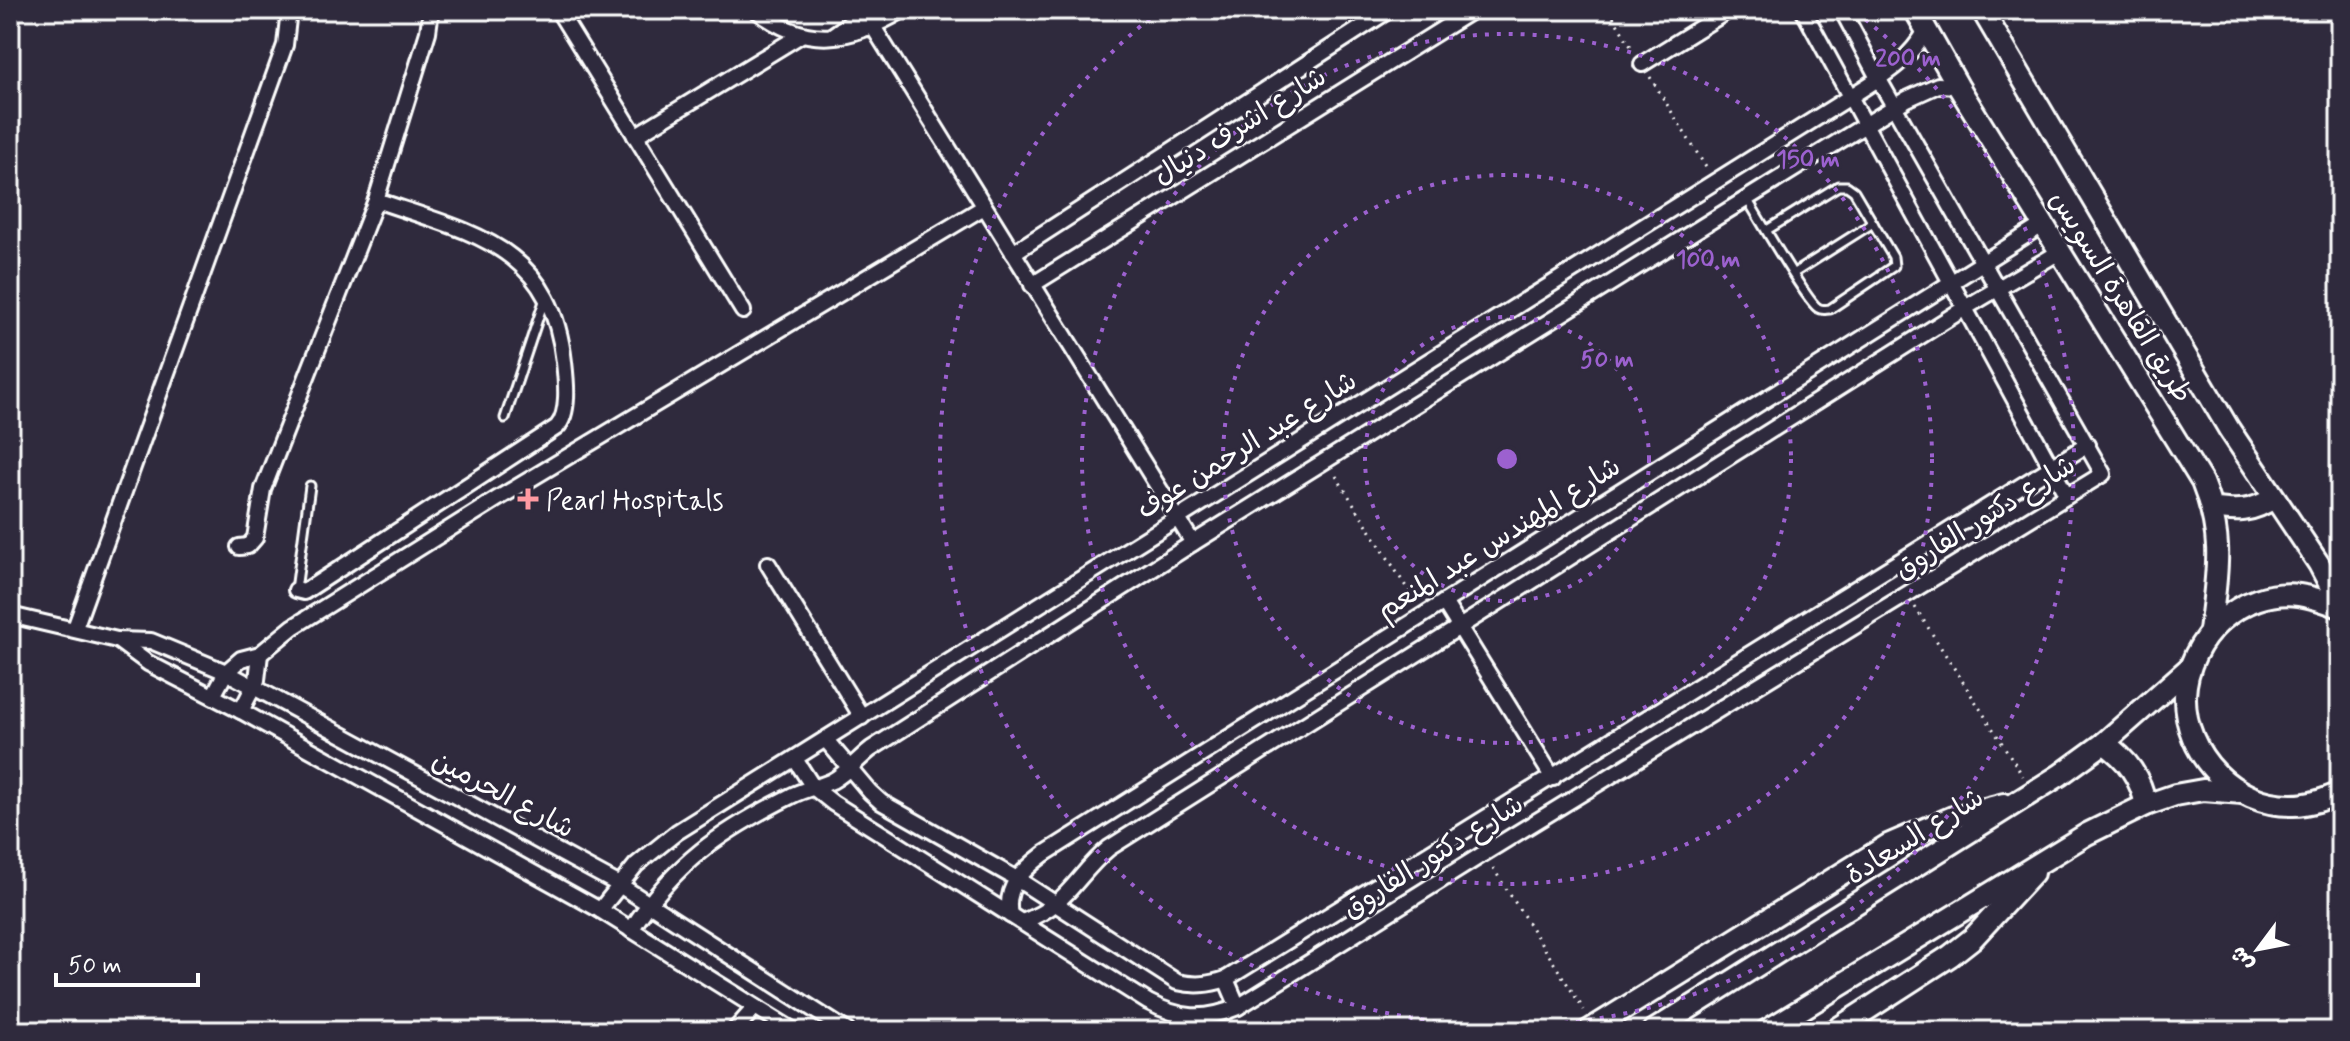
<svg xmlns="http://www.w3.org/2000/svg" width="2350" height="1041" viewBox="0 0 2350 1041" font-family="Mynerve,'Playpen Sans Arabic',sans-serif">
<rect width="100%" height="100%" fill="#2f2a3d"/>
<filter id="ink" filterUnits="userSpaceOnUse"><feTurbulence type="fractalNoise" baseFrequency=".0125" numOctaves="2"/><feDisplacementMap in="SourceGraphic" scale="16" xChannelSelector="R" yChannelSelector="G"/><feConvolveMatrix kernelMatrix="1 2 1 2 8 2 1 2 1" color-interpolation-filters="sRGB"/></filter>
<g filter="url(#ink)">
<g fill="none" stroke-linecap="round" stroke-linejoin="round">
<g stroke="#fff" stroke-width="13">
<g id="lane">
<path d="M1747,199c11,17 60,103 71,109 5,3 7,1 12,1l64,-43 -1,-9 -39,-66 -7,-5h-9l-71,44"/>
<polyline points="1794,273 1873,223"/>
<polyline points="505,418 544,301"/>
<polyline points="296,590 310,486"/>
</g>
</g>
<g stroke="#fff" stroke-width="20">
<g id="street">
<polyline points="558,10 743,311"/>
<path d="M756,10c51,40 95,31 147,0"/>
<polyline points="1803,10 2067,496"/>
<polyline points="864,12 1193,543"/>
<polyline points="833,35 868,10"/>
<polyline points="1642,64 1729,10"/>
<polyline points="635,136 801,35"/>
<polyline points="1013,253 1389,10"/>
<polyline points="1032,285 1473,10"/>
<polyline points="239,547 248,546 255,538 263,489 376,200 428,32 431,10"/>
<polyline points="768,564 862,717"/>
<path d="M296,590l8,2 253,-165c13,-14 9,-47 7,-65 -13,-118 -94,-129 -188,-162"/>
<polyline points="1444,602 1553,778"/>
<polyline points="10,615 117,640 151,641 226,672 618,884 847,1031"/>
<polyline points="75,628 285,45 289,10"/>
<polyline points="117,640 148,663 241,711 600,910 794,1031"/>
<polyline points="213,696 226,672 241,659 260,654 293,627 497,499 984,207"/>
<polyline points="241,711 257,680 260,654"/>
<path d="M826,740l44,52 11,10 136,77 160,103c18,4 31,3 49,-3l861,-534"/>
<path d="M795,759l18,28 20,16 315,199c32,17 56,19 90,5l245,-153 620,-380 -225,-396 -36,-68"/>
<path d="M600,910l36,-45 41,-33 1173,-735c29,-19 59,-35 76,-67"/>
<path d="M1010,915c-6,-28 13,-45 34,-61l1000,-630"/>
<path d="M1022,922c47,-17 53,-46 87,-74l856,-540 96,-57"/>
<path d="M631,930c43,-67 90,-99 160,-134 13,-7 28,-9 41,-15 15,-8 26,-22 39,-32l322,-206 714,-444 31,-14 20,1"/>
<polyline points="1226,979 1238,1007"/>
<polyline points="734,1031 755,1007"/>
</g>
</g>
<g stroke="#fff" stroke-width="26">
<g id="secondary">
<path d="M1915,10l43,76 244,396c23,57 15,90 8,149"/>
<polyline points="1982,10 2229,429 2319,564 2340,604"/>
<path d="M2212,508c24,4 41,4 61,-10"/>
<path d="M2340,607c-13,-5 -26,-10 -41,-12 -58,-7 -112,43 -114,101 -1,59 49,110 108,109 17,0 32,-6 47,-12"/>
<path d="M2104,743c24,17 36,34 42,62"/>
<polyline points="1588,1031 1888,845 1953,817 2004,804"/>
<polyline points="1653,1031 2060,775 2104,743 2190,667"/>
<polyline points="1766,1031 2087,834 2146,805 2175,795 2203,790 2243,793"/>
<polyline points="1834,1031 1950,956 1973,938 2033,873"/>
</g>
</g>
<g stroke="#fff" stroke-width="3" stroke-dasharray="2 6" stroke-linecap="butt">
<polyline points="1609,10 1633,50"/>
<polyline points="1650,77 1707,169"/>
<polyline points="1336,476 1415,601"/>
<polyline points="1915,607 2023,776"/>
<polyline points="1493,868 1584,1010"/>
</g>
<use href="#lane" stroke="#2f2a3d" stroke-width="7"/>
<use href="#street" stroke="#2f2a3d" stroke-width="14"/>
<use href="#secondary" stroke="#2f2a3d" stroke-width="20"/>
</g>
</g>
<g fill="none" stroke="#9c61cf" stroke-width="4" stroke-dasharray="4 8">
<circle cx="1507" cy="459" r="142"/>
<circle cx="1507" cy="459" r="284"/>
<circle cx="1507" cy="459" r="425"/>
<path d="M1856 12A567 567 0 1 1 1158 12"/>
</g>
<path fill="#ff9aa2" stroke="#2f2a3d" stroke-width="3" d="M524 487h8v8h8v8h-8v8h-8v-8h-8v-8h8z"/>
<g text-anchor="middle" stroke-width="6" stroke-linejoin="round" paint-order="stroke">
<g font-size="28" fill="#fff" stroke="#2f2a3d">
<text transform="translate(1239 125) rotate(-32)" y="10">شارع اشرف دنيال</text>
<text transform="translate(2122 296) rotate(58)" y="10">طريق القاهرة السويس</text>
<text transform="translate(1246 444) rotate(-32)" y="10">شارع عبد الرحمن عوف</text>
<text transform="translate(1984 516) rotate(-32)" y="10">شارع دكتور الفاروق</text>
<text transform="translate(1498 537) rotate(-32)" y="10">شارع المهندس عبد المنعم</text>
<text transform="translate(504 793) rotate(28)" y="10">شارع الحرمين</text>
<text transform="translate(1914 835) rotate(-32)" y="10">شارع السعادة</text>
<text transform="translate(1432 855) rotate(-32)" y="10">شارع دكتور الفاروق</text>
</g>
<g font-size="28" fill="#fff" stroke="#2f2a3d" text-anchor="start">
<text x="546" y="509">Pearl Hospitals</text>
</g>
</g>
<circle cx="1507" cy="459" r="12" fill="#9c61cf" stroke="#2f2a3d" stroke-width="4"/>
<g font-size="24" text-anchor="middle" font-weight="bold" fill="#9c61cf" stroke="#2f2a3d" stroke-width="6" stroke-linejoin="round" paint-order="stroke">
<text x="1908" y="66">200 m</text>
<text x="1808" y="167">150 m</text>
<text x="1708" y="267">100 m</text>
<text x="1607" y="367">50 m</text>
</g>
<rect width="2350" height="1041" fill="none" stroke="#2f2a3d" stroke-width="40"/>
<rect x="20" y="20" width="2310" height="1001" fill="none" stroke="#fff" stroke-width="3" filter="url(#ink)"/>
<g transform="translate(2258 949) rotate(238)" stroke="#2f2a3d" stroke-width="6" paint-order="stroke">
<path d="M0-6L14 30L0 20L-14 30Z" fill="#ffffff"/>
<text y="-12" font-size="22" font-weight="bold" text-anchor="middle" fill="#ffffff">ش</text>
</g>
<path d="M56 973v12h142v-12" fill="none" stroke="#ffffff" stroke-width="4"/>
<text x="68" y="973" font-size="24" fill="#ffffff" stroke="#2f2a3d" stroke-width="6" paint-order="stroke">50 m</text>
</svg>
